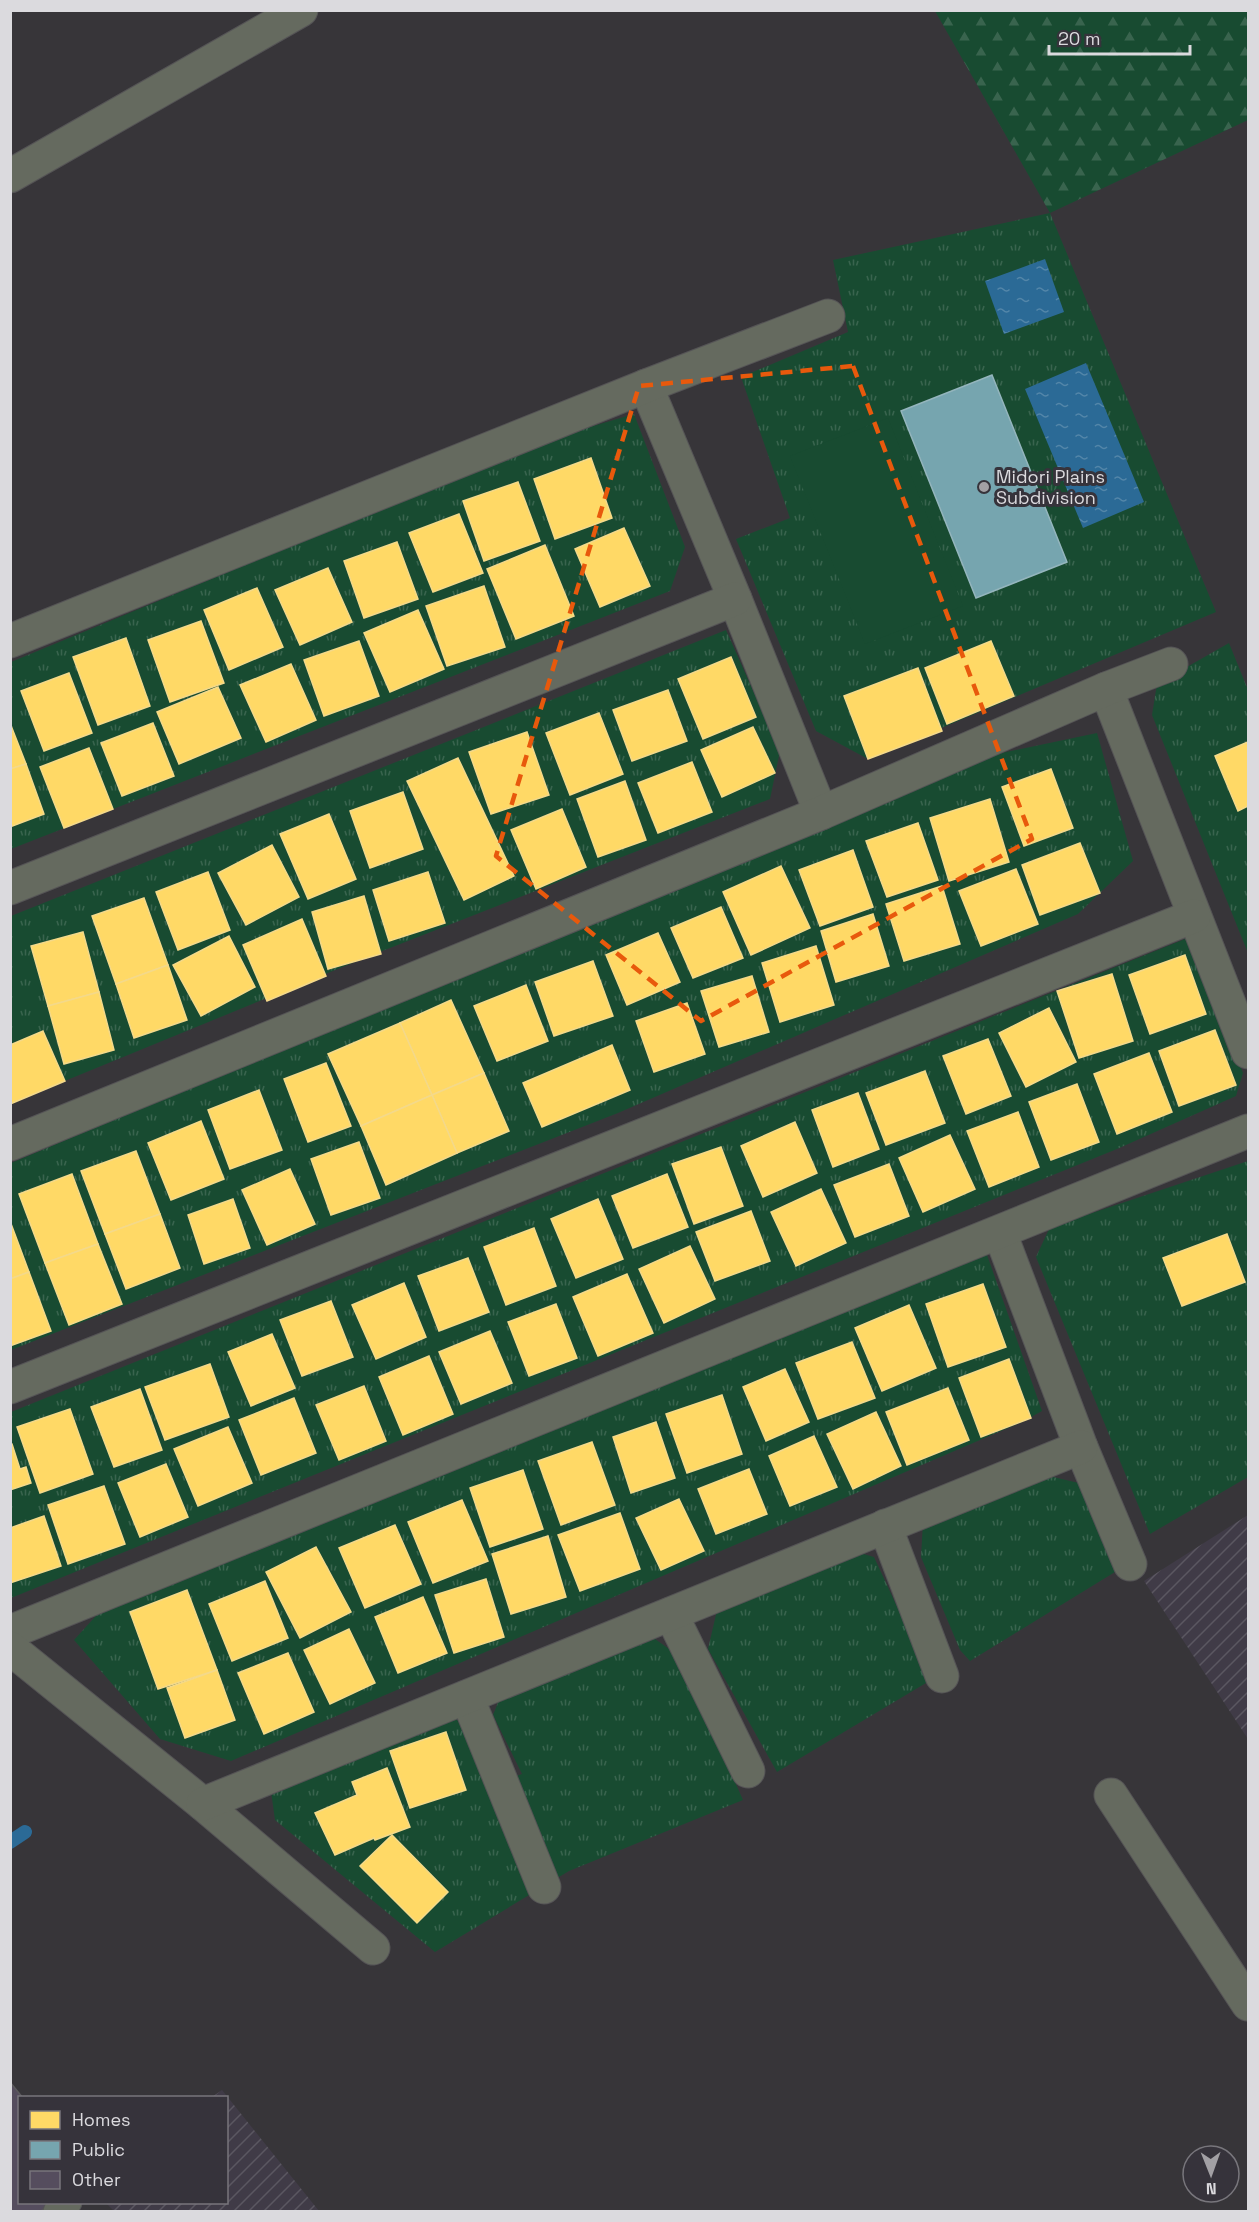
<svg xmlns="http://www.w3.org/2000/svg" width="1259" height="2222" viewBox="0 0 1259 2222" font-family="'Space Grotesk',sans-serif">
<defs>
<pattern id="industrial-furrows" width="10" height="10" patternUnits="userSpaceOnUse" patternTransform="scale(1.5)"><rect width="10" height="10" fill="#403b47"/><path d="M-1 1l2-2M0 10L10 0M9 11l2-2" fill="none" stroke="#5b5761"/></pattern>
<pattern id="grass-tufts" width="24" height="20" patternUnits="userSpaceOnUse" patternTransform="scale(1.5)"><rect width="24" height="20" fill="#184b31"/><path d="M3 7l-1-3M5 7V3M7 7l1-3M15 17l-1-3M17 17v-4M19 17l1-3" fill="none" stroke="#39644e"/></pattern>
<pattern id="forest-firs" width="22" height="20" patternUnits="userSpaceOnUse" patternTransform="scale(1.5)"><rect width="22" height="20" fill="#184b31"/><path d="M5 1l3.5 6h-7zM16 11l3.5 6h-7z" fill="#39644e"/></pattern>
<pattern id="water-ripples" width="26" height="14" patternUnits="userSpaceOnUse" patternTransform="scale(1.5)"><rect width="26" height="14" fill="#2b6a96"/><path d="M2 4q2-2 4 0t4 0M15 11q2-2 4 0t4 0" fill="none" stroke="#5386a9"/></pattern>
</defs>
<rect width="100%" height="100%" fill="#373539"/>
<g fill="url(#industrial-furrows)">
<polygon points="1248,1515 1248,1739 1144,1581"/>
<polygon points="222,2090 319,2211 114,2211 106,2203 226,2202 226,2098 212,2097"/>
</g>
<g fill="url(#grass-tufts)">
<polygon points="1050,213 1216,612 868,759 816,731 736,539 790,518 741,377 848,332 833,260"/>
<polygon points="634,414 685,547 670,591 11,849 11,662 549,439"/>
<polygon points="726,630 780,751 770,799 367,957 11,1103 11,916"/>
<polygon points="1229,643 1248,690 1248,953 1152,715 1157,684"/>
<polygon points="1097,733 1133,861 1078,914 618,1113 11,1350 11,1163 982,757"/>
<polygon points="1190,937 1243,1073 1236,1096 1117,1149 11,1598 11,1412"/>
<polygon points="1248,1161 1248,1477 1150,1534 1036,1257 1050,1227"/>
<polygon points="986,1252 1042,1411 1022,1422 231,1761 160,1739 74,1640 104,1607"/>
<polygon points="1032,1472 1083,1484 1115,1572 970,1661 960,1650 921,1557 923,1522"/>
<polygon points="846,1549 874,1557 931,1680 777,1772 708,1649 718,1606"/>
<polygon points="648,1634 679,1656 743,1800 569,1871 435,1952 275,1820 269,1777 453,1712 492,1784 522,1774 493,1715 501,1695"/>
</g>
<polygon fill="url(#forest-firs)" points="935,11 1248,11 1248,120 1050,213"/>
<polygon fill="#184b31" points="888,418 963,606 865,644 790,456"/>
<g fill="url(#water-ripples)">
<polygon points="1045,259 1064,312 1004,334 985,281"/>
<polygon points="1086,363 1144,502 1083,528 1025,389"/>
</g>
<g fill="#ffd966" stroke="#f4d98a" stroke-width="1.5">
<polygon points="591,458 612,518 555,539 534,479"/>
<polygon points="518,482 540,541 484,561 463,501"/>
<polygon points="459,514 483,573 433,592 409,533"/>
<polygon points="624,528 650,586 600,607 575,549"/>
<polygon points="397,542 418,599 364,618 344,561"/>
<polygon points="545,545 574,616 516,639 487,569"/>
<polygon points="328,568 352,622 300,645 275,590"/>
<polygon points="484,586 505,647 447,666 426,606"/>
<polygon points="257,588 283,647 229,670 204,610"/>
<polygon points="418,610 444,669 390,692 364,633"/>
<polygon points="201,621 224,683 170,702 148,640"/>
<polygon points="126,638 150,706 98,725 73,657"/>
<polygon points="359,641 379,696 324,716 304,660"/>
<polygon points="991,641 1014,696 947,724 925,668"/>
<polygon points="731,657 756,717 703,739 678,679"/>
<polygon points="291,664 316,720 266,742 240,685"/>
<polygon points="918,668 942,731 868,759 844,696"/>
<polygon points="69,673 92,733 44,751 21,691"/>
<polygon points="218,687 241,738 179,764 157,712"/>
<polygon points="668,690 687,741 632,761 613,710"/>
<polygon points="599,713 623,774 570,795 546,733"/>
<polygon points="10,723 26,764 10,769"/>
<polygon points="153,723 174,776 122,796 101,743"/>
<polygon points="753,727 775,773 722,797 701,750"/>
<polygon points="527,732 549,795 491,814 469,752"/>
<polygon points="1248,742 1248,806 1238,811 1215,756"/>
<polygon points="89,748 113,809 64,828 40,767"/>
<polygon points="458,758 514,876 464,900 407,781"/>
<polygon points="692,762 712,812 658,833 638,783"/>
<polygon points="26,764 44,814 10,827 10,769"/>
<polygon points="1051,769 1073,828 1024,846 1002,787"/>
<polygon points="625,781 646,840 598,857 577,799"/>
<polygon points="403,792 423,849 370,868 350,811"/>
<polygon points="990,799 1009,862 949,881 930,818"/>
<polygon points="562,809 586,867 536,889 511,830"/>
<polygon points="329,814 356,879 308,899 280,834"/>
<polygon points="918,823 938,880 887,897 866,841"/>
<polygon points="1080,843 1100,893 1040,915 1022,865"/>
<polygon points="272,845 299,897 246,925 218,873"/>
<polygon points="853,850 873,907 820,926 799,870"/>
<polygon points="781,866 810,928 751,955 723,892"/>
<polygon points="1016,869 1038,924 981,946 959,891"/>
<polygon points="208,872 230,930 178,950 156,892"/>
<polygon points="428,872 445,923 389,941 373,890"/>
<polygon points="942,886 960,944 904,961 886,904"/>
<polygon points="364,896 381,954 328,969 312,912"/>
<polygon points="144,898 168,965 116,984 92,916"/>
<polygon points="721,907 743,958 693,978 671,928"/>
<polygon points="873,914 889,966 836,982 821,931"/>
<polygon points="302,919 326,976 267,1001 243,945"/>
<polygon points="83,932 99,992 48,1006 31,946"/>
<polygon points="658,933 680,982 627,1005 606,955"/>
<polygon points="229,936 255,987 201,1016 173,965"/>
<polygon points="816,946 834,1005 780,1022 762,963"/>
<polygon points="1185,955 1206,1014 1150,1034 1129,975"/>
<polygon points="593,961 613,1016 554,1036 535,982"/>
<polygon points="168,965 187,1020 134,1038 116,984"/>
<polygon points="1112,974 1133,1041 1079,1058 1057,991"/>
<polygon points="752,976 769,1032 719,1047 701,991"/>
<polygon points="526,985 548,1041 497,1061 474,1006"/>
<polygon points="99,992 114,1050 64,1064 48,1006"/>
<polygon points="451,1000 484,1073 432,1095 400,1023"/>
<polygon points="687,1003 705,1054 654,1072 636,1021"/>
<polygon points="1049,1008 1076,1062 1026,1087 999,1033"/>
<polygon points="400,1023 432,1095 361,1126 328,1054"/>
<polygon points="1215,1030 1236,1085 1179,1106 1159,1051"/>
<polygon points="43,1031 65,1081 10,1104 10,1045"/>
<polygon points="988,1039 1011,1096 966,1114 943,1056"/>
<polygon points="612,1045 630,1090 542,1127 523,1083"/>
<polygon points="1149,1053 1172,1112 1117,1134 1094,1074"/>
<polygon points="326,1063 351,1126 308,1142 284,1079"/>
<polygon points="925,1071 945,1123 886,1145 866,1093"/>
<polygon points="484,1073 509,1131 457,1153 432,1095"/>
<polygon points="1077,1084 1099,1142 1051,1160 1029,1102"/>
<polygon points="259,1090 282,1150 230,1169 208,1110"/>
<polygon points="858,1093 879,1149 833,1167 812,1110"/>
<polygon points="432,1095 457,1153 386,1185 361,1126"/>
<polygon points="1018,1112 1039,1167 989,1187 967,1131"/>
<polygon points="201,1121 224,1179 171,1200 148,1143"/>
<polygon points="795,1122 817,1173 763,1197 741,1146"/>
<polygon points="950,1135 975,1189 923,1212 899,1158"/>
<polygon points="359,1142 380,1198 331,1215 311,1159"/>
<polygon points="721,1147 743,1206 694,1224 672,1164"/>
<polygon points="136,1151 160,1214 105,1234 81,1171"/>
<polygon points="889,1164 909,1216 855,1237 834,1185"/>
<polygon points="290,1169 315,1224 267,1245 242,1190"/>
<polygon points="72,1174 98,1244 45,1263 19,1194"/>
<polygon points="667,1174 688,1227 633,1248 612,1196"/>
<polygon points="821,1189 846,1243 796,1266 771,1212"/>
<polygon points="233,1199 250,1248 204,1264 188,1215"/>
<polygon points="598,1199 623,1259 576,1278 551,1219"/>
<polygon points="751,1211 770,1261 715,1281 696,1232"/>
<polygon points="160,1214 180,1268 126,1289 105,1234"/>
<polygon points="10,1221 29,1272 10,1279"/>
<polygon points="534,1228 556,1286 506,1305 484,1247"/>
<polygon points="1227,1234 1245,1282 1182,1306 1163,1258"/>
<polygon points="98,1244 122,1304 69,1325 45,1263"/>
<polygon points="690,1246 715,1299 664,1323 639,1269"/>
<polygon points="468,1258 489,1312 439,1331 418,1276"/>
<polygon points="29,1272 51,1331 10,1346 10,1279"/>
<polygon points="627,1274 653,1333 598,1356 573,1297"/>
<polygon points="404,1283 426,1337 376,1359 352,1305"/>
<polygon points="983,1284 1006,1347 948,1367 926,1304"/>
<polygon points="331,1301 353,1357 302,1376 280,1320"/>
<polygon points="556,1304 577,1358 529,1376 508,1322"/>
<polygon points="909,1305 936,1368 882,1391 855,1328"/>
<polygon points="490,1331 512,1383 461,1404 439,1352"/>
<polygon points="272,1334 295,1388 251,1406 228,1352"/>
<polygon points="852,1342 875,1398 818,1419 796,1363"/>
<polygon points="429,1356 453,1414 403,1435 379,1377"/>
<polygon points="1009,1359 1031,1418 981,1437 959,1378"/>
<polygon points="210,1364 229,1417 165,1440 145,1387"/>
<polygon points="785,1369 809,1422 766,1441 743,1387"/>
<polygon points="364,1386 386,1441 339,1460 316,1405"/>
<polygon points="948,1388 969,1440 907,1465 886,1412"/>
<polygon points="140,1389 162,1450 114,1467 91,1407"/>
<polygon points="722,1395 742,1454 687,1473 666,1414"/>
<polygon points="294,1398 316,1453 261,1475 239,1420"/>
<polygon points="70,1409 93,1474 40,1493 17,1427"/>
<polygon points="876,1412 901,1466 853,1489 827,1434"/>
<polygon points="656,1422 675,1478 631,1493 613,1437"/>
<polygon points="228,1427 252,1483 198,1506 174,1449"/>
<polygon points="814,1436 837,1487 790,1506 769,1456"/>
<polygon points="592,1442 615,1505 561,1525 538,1461"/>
<polygon points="10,1444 12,1444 20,1469 26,1467 31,1483 10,1490"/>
<polygon points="166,1464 188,1517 140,1537 118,1483"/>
<polygon points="749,1469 767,1514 716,1534 698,1489"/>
<polygon points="523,1470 543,1529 490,1547 470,1488"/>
<polygon points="104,1486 125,1544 68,1564 48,1505"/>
<polygon points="679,1499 704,1551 661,1570 636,1518"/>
<polygon points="462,1500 488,1561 433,1583 408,1522"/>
<polygon points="620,1513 640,1569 580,1591 558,1535"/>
<polygon points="44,1516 61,1566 10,1583 10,1528"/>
<polygon points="395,1525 421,1584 365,1608 339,1548"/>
<polygon points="548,1536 566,1597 511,1614 492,1554"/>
<polygon points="316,1547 351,1612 300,1638 266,1572"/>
<polygon points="486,1579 504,1637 454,1653 435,1595"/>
<polygon points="265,1581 288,1638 232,1661 209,1604"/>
<polygon points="187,1590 217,1670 158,1689 130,1612"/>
<polygon points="423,1597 447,1653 398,1673 375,1617"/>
<polygon points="349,1629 375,1683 330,1704 304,1650"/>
<polygon points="288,1653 314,1712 264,1734 238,1673"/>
<polygon points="217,1670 235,1720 185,1738 167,1688"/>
<polygon points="446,1732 466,1790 410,1808 390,1751"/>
<polygon points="387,1768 410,1827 375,1840 374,1838 335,1855 315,1813 357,1795 352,1782"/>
<polygon points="392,1835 448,1892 417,1923 360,1866"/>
</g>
<polygon fill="#76a5af" stroke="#94b5bd" stroke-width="1.5" points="992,375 1067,562 976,598 901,411"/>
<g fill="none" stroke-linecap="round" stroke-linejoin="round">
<polyline stroke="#2b6a96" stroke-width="14" points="10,1842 25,1832"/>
</g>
<polygon fill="#554d5e" stroke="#5b5a5d" stroke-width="1.5" points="10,2082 23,2098 20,2098 20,2202 52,2202 40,2212 10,2212"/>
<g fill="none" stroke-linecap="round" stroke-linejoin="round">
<g stroke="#555456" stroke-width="29">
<polyline id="lane" points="57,2212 68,2202"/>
</g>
<g stroke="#555456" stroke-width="35">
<g id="street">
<polyline points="10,176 301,10"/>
<polyline points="646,386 735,599 821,813"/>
<polyline points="10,641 646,386 828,316"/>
<polyline points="1106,689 1248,1052"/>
<polyline points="10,888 735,599"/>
<polyline points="10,1144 821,813 1106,689 1171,664"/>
<polyline points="1000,1233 1081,1447 1130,1564"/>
<polyline points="10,1387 1194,916"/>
<polyline points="885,1526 942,1676"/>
<polyline points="671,1614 748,1771"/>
<polyline points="10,1632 1248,1131"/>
<polyline points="10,1648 203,1804 373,1948"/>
<polyline points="467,1697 544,1887"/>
<polyline points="1111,1795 1248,2004"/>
<polyline points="203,1804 1081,1447"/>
</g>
</g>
<use href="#lane" stroke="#656a5f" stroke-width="27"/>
<use href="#street" stroke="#656a5f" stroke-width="33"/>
</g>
<path fill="none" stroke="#e8590c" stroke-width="4.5" stroke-dasharray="12 8" stroke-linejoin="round" d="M853,366l179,473 -331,182 -205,-165 143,-470z"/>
<circle fill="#a2a0a4" stroke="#36333b" stroke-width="2" cx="984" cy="487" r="6"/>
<g text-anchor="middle" stroke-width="6" stroke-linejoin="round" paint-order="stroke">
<g font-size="18" fill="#dbdade" stroke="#36333b" text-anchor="start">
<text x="996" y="483">Midori Plains<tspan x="996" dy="21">Subdivision</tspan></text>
</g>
</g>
<rect width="1259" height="2222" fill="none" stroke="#dbdade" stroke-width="24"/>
<rect x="18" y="2096" width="210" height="108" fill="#36333b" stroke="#78767c" stroke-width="1.5"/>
<rect x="30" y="2111" width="30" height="18" fill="#ffd966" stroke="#78767c" stroke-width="1.5"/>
<text x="72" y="2126" font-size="18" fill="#dbdade">Homes</text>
<rect x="30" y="2141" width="30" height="18" fill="#76a5af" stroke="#78767c" stroke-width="1.5"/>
<text x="72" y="2156" font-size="18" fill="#dbdade">Public</text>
<rect x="30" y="2171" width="30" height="18" fill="#554d5e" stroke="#78767c" stroke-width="1.5"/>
<text x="72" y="2186" font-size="18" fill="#dbdade">Other</text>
<g transform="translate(1211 2174) rotate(179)"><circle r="28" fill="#36333b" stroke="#78767c" stroke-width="1.5"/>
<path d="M0-4.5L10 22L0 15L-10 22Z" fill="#a2a0a4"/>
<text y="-9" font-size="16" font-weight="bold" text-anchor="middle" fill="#dbdade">N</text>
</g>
<path d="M1049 45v9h141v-9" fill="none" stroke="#dbdade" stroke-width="3"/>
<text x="1058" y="45" font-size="18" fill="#dbdade" stroke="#36333b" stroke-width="4.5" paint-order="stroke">20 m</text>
</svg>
